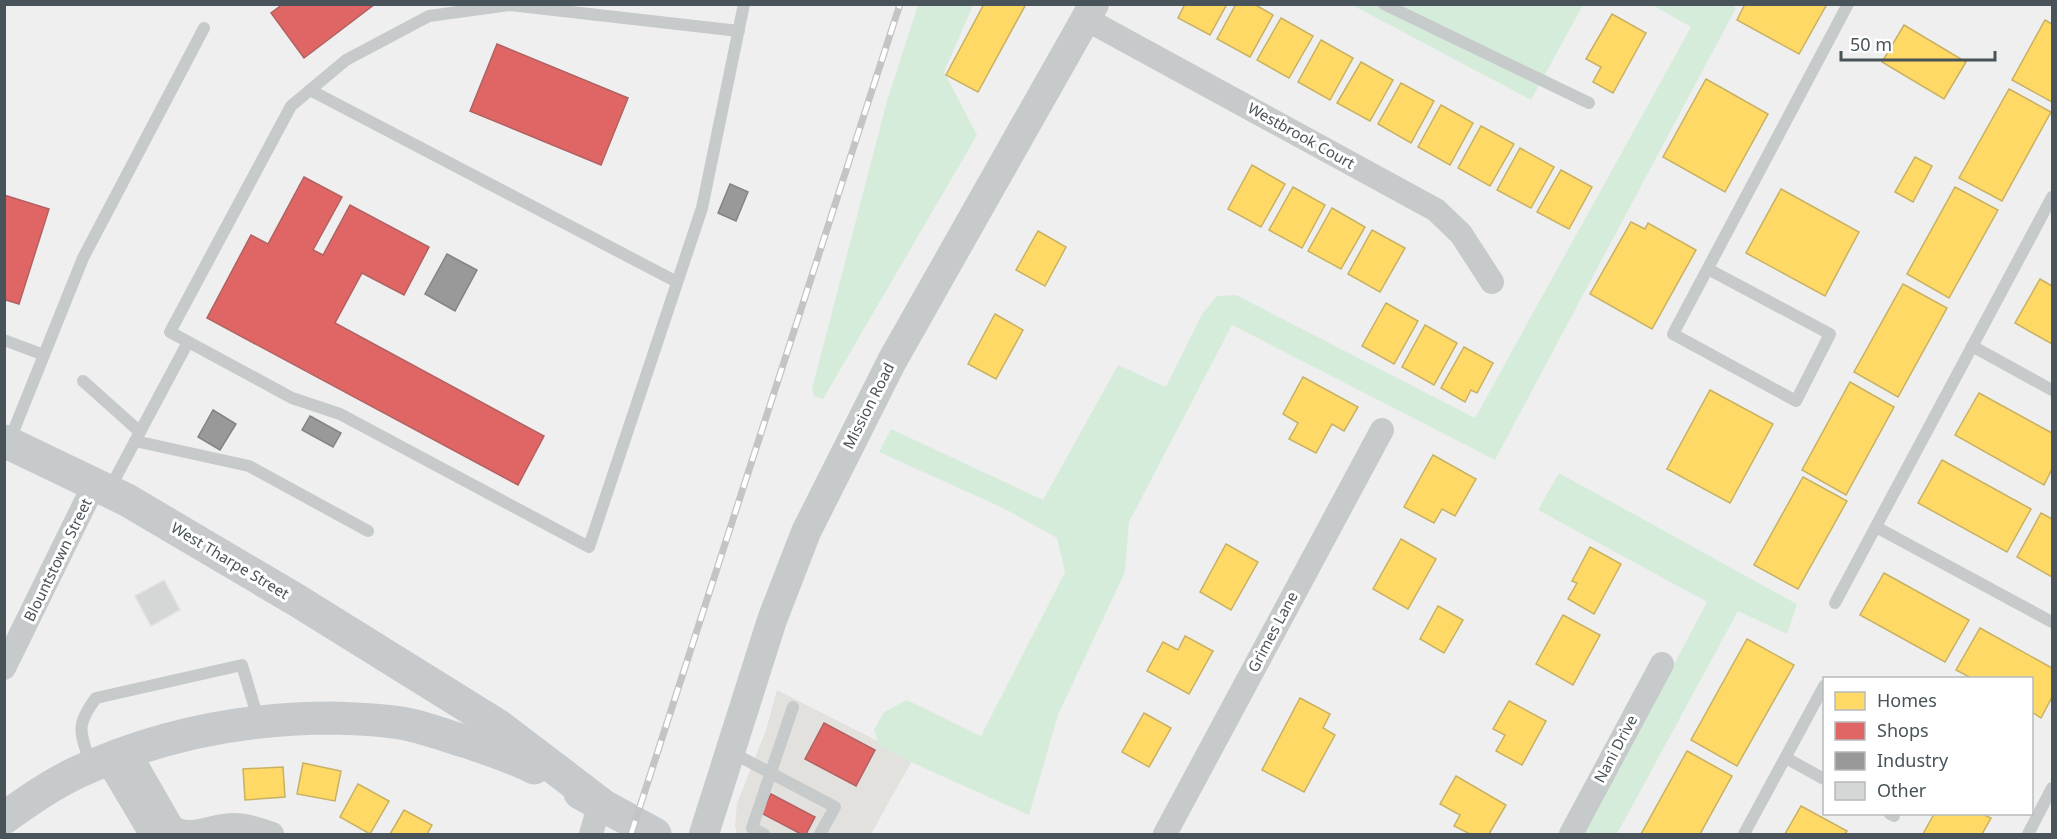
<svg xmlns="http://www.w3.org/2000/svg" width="2057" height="839" viewBox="0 0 2057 839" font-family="'Noto Sans',sans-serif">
<rect width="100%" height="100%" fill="#efefef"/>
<polygon fill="#e3e1dd" points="777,690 913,759 871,834 737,834 735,826 737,804 766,730"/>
<g fill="#d6ecdb">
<polygon points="1730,4 1736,8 1495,460 1232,325 1129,522 1125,572 1058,715 1029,815 906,760 879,745 874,730 884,712 907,700 981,736 1065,572 1057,538 1005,509 879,452 891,429 1043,500 1118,365 1166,387 1202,314 1217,296 1236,295 1475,418 1691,27 1652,5"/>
<polygon points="918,5 973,5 944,72 977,135 823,399 814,396 812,389 887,101"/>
<polygon points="1352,5 1583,5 1531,100"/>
<polygon points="1559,473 1797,604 1787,634 1738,611 1617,834 1584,834 1707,602 1538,510"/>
</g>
<g fill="#ffd966" stroke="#c8b162" stroke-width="1.5">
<polygon points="984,4 1026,4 978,92 946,75"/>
<polygon points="1185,4 1227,4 1210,35 1178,18"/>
<polygon points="1236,4 1254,4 1273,15 1250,57 1217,39"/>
<polygon points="1745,4 1827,4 1799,54 1737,20"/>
<polygon points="1612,14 1646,33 1613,93 1593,82 1601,67 1586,59"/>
<polygon points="1281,18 1313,36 1289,78 1257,60"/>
<polygon points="2045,20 2052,24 2052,102 2012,80"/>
<polygon points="1904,25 1966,62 1944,99 1882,62"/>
<polygon points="1321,40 1353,58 1330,100 1298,82"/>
<polygon points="1361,62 1393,80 1370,121 1337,103"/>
<polygon points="1706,79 1768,114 1725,192 1663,157"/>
<polygon points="1401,83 1434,101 1411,143 1378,124"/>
<polygon points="2009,89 2051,112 2002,201 1959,178"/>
<polygon points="1441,105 1473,123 1450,165 1418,147"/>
<polygon points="1481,126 1514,144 1490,186 1458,168"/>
<polygon points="1520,148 1554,167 1531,208 1497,190"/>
<polygon points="1915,157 1932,166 1913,202 1895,192"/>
<polygon points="1252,165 1285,184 1261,227 1228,209"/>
<polygon points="1561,170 1592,187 1569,229 1537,212"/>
<polygon points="1293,187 1325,205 1302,248 1269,230"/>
<polygon points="1955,187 1998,210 1949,298 1907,274"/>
<polygon points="1781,189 1859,232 1825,296 1746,253"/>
<polygon points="1332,208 1365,227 1341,269 1308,251"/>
<polygon points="1631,222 1645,229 1648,223 1696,250 1652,329 1590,294"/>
<polygon points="1372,230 1405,248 1380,292 1348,274"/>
<polygon points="1038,231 1066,247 1045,286 1016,270"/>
<polygon points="2040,279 2052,286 2052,344 2015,323"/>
<polygon points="1903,284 1947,308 1898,397 1854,372"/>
<polygon points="1386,303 1418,321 1394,364 1362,346"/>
<polygon points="995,314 1023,330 996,379 968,364"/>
<polygon points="1425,325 1457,343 1434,385 1402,367"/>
<polygon points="1464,347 1493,363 1477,393 1471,390 1465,402 1441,388"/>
<polygon points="1303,377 1358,407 1344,431 1332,424 1316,453 1289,439 1298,423 1283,414"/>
<polygon points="1850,382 1894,407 1846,495 1802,470"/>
<polygon points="1710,390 1773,424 1730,503 1667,469"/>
<polygon points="1979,393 2052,433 2052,469 2044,485 1955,435"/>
<polygon points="1433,455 1476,479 1455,516 1442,509 1434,523 1404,507"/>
<polygon points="1942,460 2031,509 2007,552 1918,503"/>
<polygon points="1803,477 1847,501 1798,589 1754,565"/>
<polygon points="2041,513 2052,519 2052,577 2017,557"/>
<polygon points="1401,539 1436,559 1408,609 1373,589"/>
<polygon points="1226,544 1258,562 1231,610 1200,592"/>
<polygon points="1590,547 1621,564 1594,614 1568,599 1577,583 1572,581"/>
<polygon points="1884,573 1969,620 1945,662 1860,615"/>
<polygon points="1438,606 1463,620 1444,653 1420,639"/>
<polygon points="1563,615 1600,635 1573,685 1536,664"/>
<polygon points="1980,628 2052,668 2052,697 2041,718 2032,712 2032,678 1971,678 1956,670"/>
<polygon points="1185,636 1213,651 1189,694 1147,671 1163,642 1178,650"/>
<polygon points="1747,639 1794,665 1737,766 1691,740"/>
<polygon points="1300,698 1330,714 1323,728 1335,735 1304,792 1262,770"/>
<polygon points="1509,701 1546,721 1522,765 1496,751 1505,735 1493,729"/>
<polygon points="1144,713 1171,728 1149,767 1122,752"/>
<polygon points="1687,751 1732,776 1700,834 1641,834"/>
<polygon points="303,763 341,771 335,801 297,794"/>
<polygon points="283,767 285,797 245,800 243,769"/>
<polygon points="1456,776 1506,805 1489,834 1470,834 1454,826 1460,815 1440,804"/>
<polygon points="358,784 389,801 370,834 340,817"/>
<polygon points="1801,806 1847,831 1845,834 1785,834"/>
<polygon points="404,810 432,825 427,834 390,834"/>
<polygon points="1934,814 1982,814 1991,818 1982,834 1923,834"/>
</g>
<g fill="#e06666" stroke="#b26162" stroke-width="1.5">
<polygon points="283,4 375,4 304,58 271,13"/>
<polygon points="497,44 628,98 601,165 470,111"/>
<polygon points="304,177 342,197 313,250 323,255 350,205 429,247 404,295 362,273 335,323 544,436 518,485 207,318 251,235 268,244"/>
<polygon points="4,195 49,209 19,304 6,300 4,304"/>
<polygon points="824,723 875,750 856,786 805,759"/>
<polygon points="771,794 815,817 806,834 801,834 761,813"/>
</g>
<g fill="#999" stroke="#818486" stroke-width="1.5">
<polygon points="730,184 748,192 736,221 718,213"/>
<polygon points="447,254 477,270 455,311 425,294"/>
<polygon points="213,410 236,424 220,450 198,437"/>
<polygon points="310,416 341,433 333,447 302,430"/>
</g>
<polygon fill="#d5d7d7" stroke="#e1e1e2" stroke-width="1.5" points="164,580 180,610 151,626 135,596"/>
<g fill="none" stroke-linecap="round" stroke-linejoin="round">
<g stroke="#c7caca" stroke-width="12">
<polyline points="1384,4 1589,103"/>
<polyline points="739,31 510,5 429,16 346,60 291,106 170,332 292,398 340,414 589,547 702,208 744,4"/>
<polyline points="310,90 677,282"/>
<polyline points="1708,269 1830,334 1796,401 1673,334 1848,4"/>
<polyline points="4,340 44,355"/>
<polyline points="1972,346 2052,390"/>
<polyline points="83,381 140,432"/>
<polyline points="135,441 249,466 368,531"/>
<polyline points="9,442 83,258 204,28"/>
<polyline points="109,490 188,342"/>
<polyline points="1876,527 2052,622"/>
<polyline points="1835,603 2052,197"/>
<polyline points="731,752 835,807 820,834"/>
<polyline points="1786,758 1824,779"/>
<path d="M91,766c-10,-33 -17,-39 5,-68l146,-33 17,57"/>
<polyline points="1890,814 1894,816"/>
<polyline points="764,834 752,828 793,707"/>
<polyline points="1744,834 1824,686"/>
<polyline points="2028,834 2052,788"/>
</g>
<g stroke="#c7caca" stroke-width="24">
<polyline points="1086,19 1436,210 1461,234 1492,282"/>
<polyline points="4,668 95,483"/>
<path d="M129,752l43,75c18,12 38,-1 59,-2 13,-1 28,4 41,9"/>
<polyline points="107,760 151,834"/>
<polyline points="591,834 600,803"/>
<polyline points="1165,834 1382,430"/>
<polyline points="1571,834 1662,664"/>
</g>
<polyline stroke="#c7caca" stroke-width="30" points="704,834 772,620 806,532 892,361 1094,4"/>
<g stroke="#c7cacc" stroke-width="33">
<polyline points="4,441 127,500 298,601 499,726 600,803"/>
<polyline points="580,793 655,834"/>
<path d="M4,818c24,-17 48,-34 74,-46 80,-37 167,-54 255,-54 25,1 49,1 73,6 20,4 41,12 61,18 23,8 46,15 67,26"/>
</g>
<g stroke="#c3c4c5" stroke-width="7">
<polyline id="rail" points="631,834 900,4"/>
</g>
<use href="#rail" stroke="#fff" stroke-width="4.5" stroke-dasharray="14" stroke-linecap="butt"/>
</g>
<g text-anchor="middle" stroke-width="6" stroke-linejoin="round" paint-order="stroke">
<g font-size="15" fill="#485459" stroke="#fff">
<text transform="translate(1301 136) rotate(29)" y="5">Westbrook Court</text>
<text transform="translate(869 406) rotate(-63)" y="5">Mission Road</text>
<text transform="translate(58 560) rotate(-64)" y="5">Blountstown Street</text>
<text transform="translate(230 561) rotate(31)" y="5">West Tharpe Street</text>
<text transform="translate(1273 632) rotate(-62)" y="5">Grimes Lane</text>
<text transform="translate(1616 749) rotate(-62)" y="5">Nani Drive</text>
</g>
</g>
<rect width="2057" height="839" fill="none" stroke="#485459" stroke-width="12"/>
<rect x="1823" y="677" width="210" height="138" fill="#ffffff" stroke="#b6bbbd" stroke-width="1.5"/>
<rect x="1835" y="692" width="30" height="18" fill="#ffd966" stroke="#b6bbbd" stroke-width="1.5"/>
<text x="1877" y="707" font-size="18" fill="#485459">Homes</text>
<rect x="1835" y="722" width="30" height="18" fill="#e06666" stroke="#b6bbbd" stroke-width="1.5"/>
<text x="1877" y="737" font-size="18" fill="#485459">Shops</text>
<rect x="1835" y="752" width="30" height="18" fill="#999999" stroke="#b6bbbd" stroke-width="1.5"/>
<text x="1877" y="767" font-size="18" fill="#485459">Industry</text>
<rect x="1835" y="782" width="30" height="18" fill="#d5d7d7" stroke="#b6bbbd" stroke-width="1.5"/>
<text x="1877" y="797" font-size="18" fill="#485459">Other</text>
<path d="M1841 51v9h154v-9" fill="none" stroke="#485459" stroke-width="3"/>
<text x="1850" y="51" font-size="18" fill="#485459" stroke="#ffffff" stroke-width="4.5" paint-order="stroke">50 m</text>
</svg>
